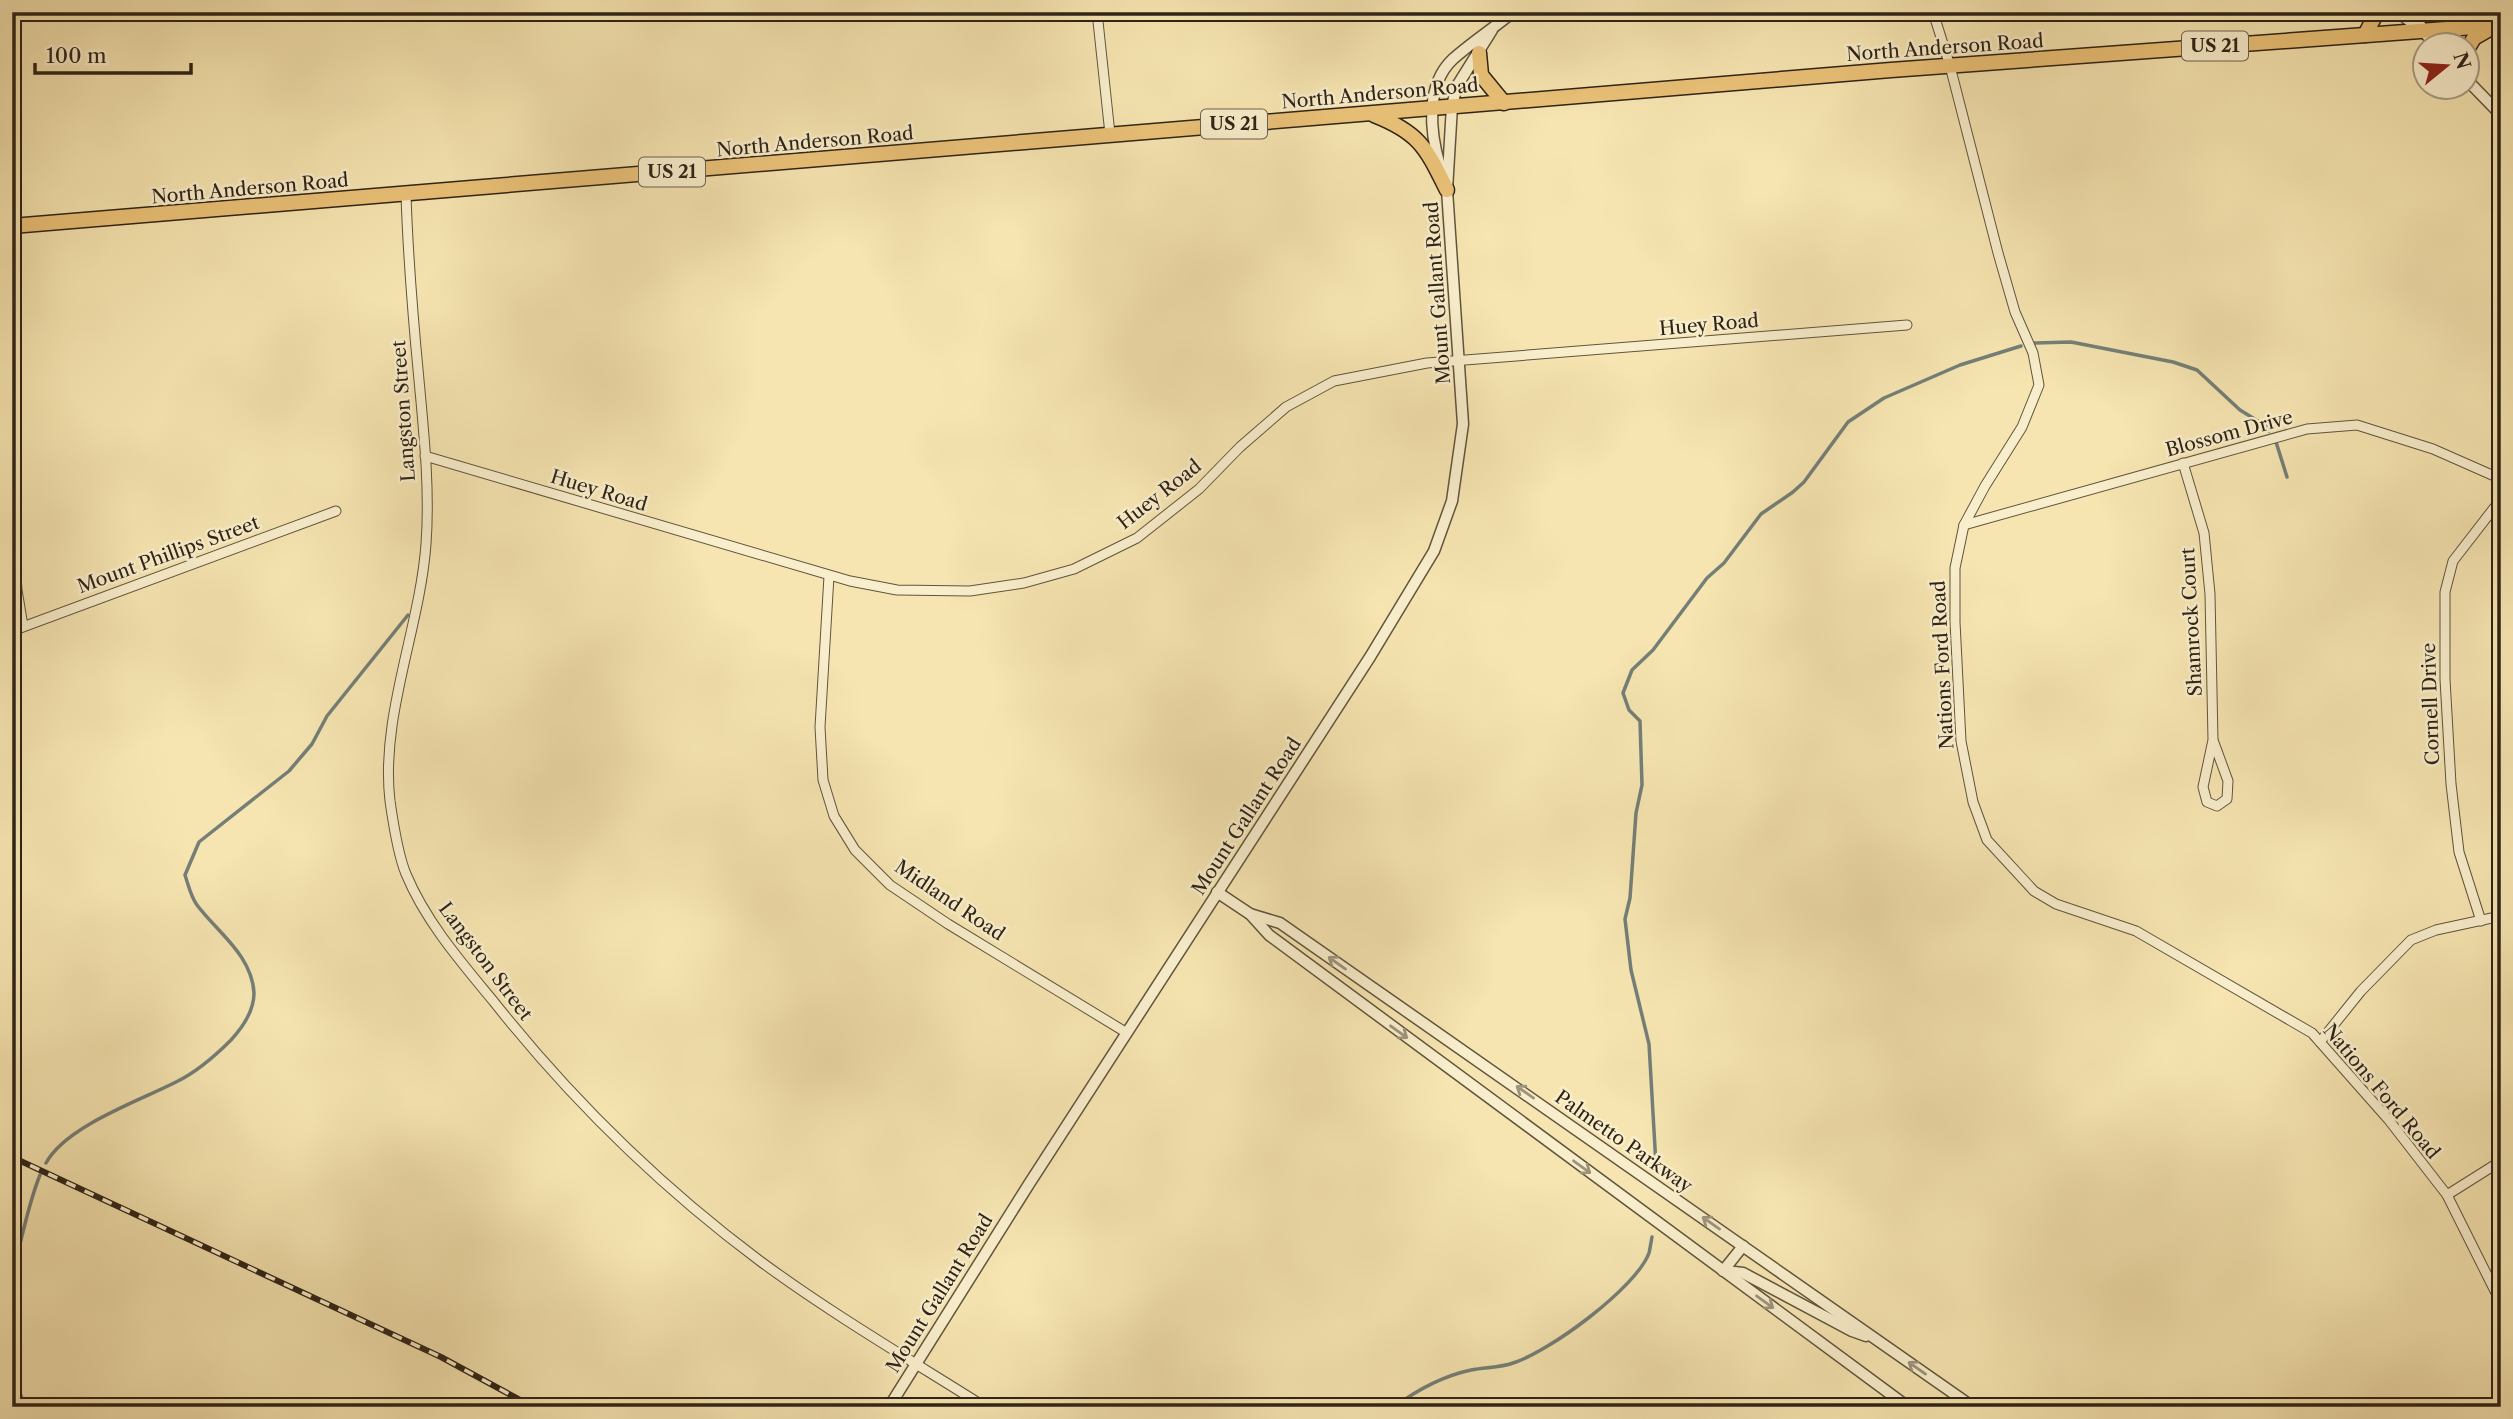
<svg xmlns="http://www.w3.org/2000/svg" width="2513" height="1419" viewBox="0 0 2513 1419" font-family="'Libre Caslon Text',serif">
<rect width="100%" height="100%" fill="#f6e5b1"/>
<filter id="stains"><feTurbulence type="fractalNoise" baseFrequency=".00286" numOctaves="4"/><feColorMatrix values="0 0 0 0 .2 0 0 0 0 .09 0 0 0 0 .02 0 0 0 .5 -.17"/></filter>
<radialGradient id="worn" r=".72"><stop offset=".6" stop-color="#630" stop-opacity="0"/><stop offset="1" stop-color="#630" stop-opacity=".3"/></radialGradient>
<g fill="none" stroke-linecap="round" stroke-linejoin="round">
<g stroke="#747f78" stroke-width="3.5">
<polyline points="2035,343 2071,342 2173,362 2197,370 2240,410 2266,426 2269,431"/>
<polyline points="2276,442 2287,477"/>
<path d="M46,1163c20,-37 93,-62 130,-81 21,-10 39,-26 55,-42 11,-12 23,-30 23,-47 -2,-38 -37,-61 -57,-88 -6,-8 -9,-21 -12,-30l14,-33 90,-71 23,-27 15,-28 81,-101"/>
<polyline points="1656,1165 1649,1044 1631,970 1625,919 1630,898 1636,813 1642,785 1640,721 1629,710 1623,693 1632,670 1653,650 1707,578 1724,563 1761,514 1793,492 1804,482 1848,422 1884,398 1960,365 2021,346"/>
<path d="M12,1274c10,-33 15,-67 28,-99"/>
<polyline points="12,1370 25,1407"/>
<path d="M1394,1407c23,-17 49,-31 77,-37 14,-3 29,-2 42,-7 36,-11 123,-75 136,-110 1,-4 2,-11 3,-16"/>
</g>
<g stroke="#60543e" stroke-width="11">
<g id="minor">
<polyline points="1097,12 1110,134"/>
<polyline points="1933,12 1950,66 1998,253 2015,312 2033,353 2039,385 2022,427 1985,486 1964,525 1955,568 1955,622 1961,741 1973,802 1987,840 2034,891 2056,904 2136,931 2312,1033 2388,1119 2447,1195 2501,1303"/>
<path d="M406,195c2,62 7,123 13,185 5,54 11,110 7,164 -6,84 -46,173 -36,257 3,21 8,54 16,73 20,48 55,88 88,128 77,97 167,185 266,259 72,53 149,98 225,146"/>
<polyline points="425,456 850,581 897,590 970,591 1024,583 1074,569 1137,538 1199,489 1240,447 1286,407 1334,381 1427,363 1907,325"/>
<polyline points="2183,463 2204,533 2210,594 2213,740 2203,787 2207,802 2217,806 2227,799 2228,781 2213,740"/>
<polyline points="1964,525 2307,429 2357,425 2433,449 2501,479"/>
<polyline points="12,528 17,590 23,626"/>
<polyline points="829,576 820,727 823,780 834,816 855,850 890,885 948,924 1127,1033"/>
<polyline points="12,631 336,511"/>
<polyline points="2481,921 2459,852 2451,784 2445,679 2445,592 2453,561 2501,499"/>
<polyline points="2320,1042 2361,991 2411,940 2436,930 2501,916"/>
<polyline points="2447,1195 2501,1161"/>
</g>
</g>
<g stroke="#60543e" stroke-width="13">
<g id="tertiary">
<polyline points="2398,12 2421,30"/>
<polyline points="2414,12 2423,31 2436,46"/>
<polyline points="2468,81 2501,115"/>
<path d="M1440,166c-10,-33 -15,-81 13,-107 19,-17 41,-31 60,-47"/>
<polyline points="1217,892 1250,914 1269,935 1908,1407"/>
<polyline points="1250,914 1280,923 1973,1407"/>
<polyline points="1723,1271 1743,1246"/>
<polyline points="1726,1271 1743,1273 1852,1331 1866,1336"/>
<polyline points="889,1407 1029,1184 1370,657 1434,551 1452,501 1463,424 1447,190 1452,106 1457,86 1492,30"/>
</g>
</g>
<g stroke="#2e2317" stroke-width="17">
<g id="primary">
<polyline points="2365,35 2377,12"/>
<polyline points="2468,48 2474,38 2493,27"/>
<polyline points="1479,53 1481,75 1504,103"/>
<polyline points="2468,80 2468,81"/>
<path d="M1374,115c46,18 52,33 73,75"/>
<polyline points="12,226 1891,70 2501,25"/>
</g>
</g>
<use href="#minor" stroke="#f9eecc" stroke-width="9"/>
<use href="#tertiary" stroke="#f9eecc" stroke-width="10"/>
<use href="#primary" stroke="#ebc278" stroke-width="14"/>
<g stroke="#2e2317" stroke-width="6">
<polyline id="rail" points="12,1157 441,1357 533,1407"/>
</g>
<use href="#rail" stroke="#f9eecc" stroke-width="3.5" stroke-dasharray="10" stroke-linecap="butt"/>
</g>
<defs><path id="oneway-shaft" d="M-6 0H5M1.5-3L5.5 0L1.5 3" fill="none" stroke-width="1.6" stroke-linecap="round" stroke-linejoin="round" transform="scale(1.75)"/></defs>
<g stroke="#9e937b">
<use href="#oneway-shaft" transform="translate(1337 963) rotate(-145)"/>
<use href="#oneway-shaft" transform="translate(1399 1032) rotate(36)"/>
<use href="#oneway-shaft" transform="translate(1525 1092) rotate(-145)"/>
<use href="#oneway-shaft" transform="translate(1582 1167) rotate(36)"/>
<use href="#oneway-shaft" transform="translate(1711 1223) rotate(-145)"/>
<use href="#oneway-shaft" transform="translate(1765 1302) rotate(36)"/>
<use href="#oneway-shaft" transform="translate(1917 1368) rotate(-145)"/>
</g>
<g text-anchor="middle" stroke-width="5" stroke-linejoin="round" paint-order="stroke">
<g fill="#f9eecc" stroke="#6b604d" stroke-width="2">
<rect x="2182" y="31.5" width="66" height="29" rx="5"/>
<rect x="1201" y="109.5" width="66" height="29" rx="5"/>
<rect x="639" y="157.5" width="66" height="29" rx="5"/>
</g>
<g font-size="18" font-weight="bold" fill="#2e2317">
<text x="2215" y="52">US 21</text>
<text x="1234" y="130">US 21</text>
<text x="672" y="178">US 21</text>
</g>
<g font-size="19" fill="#2e2317" stroke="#f9eecc">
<text transform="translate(1945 47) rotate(-4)" y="7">North Anderson Road</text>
<text transform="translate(1380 93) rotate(-5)" y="7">North Anderson Road</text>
<text transform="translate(815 141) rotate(-5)" y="7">North Anderson Road</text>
<text transform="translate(250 188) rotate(-5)" y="7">North Anderson Road</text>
<text transform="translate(1437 293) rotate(-94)" y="7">Mount Gallant Road</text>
<text transform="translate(1709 324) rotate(-5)" y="7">Huey Road</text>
<text transform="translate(403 411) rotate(-94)" y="7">Langston Street</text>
<text transform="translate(2229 433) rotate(-15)" y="7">Blossom Drive</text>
<text transform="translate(599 490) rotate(17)" y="7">Huey Road</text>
<text transform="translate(1159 494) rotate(-38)" y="7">Huey Road</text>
<text transform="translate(168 554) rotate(-20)" y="7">Mount Phillips Street</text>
<text transform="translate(2191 622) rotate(-93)" y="7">Shamrock Court</text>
<text transform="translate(1942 665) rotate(-93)" y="7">Nations Ford Road</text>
<text transform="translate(2430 704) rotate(-92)" y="7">Cornell Drive</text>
<text transform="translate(1246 816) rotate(-57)" y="7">Mount Gallant Road</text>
<text transform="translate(950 900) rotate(34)" y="7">Midland Road</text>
<text transform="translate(486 961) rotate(53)" y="7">Langston Street</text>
<text transform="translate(2382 1091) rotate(50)" y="7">Nations Ford Road</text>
<text transform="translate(1624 1141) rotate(35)" y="7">Palmetto Parkway</text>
<text transform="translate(939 1293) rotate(-58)" y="7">Mount Gallant Road</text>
</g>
</g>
<rect width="2513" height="1419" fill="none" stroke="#f6e5b1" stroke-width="42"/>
<rect x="14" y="14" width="2485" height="1391" fill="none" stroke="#2e2317" stroke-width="3.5"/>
<rect x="21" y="21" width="2471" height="1377" fill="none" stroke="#2e2317" stroke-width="2"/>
<g transform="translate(2446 66) rotate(72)"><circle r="33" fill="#f9eecc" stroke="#a89d84" stroke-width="2"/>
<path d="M0-5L12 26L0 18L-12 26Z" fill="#8f2418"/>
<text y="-10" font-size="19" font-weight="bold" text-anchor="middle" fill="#2e2317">N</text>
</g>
<path d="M35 63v10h156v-10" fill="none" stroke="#2e2317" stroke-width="3.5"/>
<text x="46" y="63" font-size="21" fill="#2e2317" stroke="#f9eecc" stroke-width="5" paint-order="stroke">100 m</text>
<rect width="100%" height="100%" filter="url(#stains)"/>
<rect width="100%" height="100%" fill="url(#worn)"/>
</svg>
